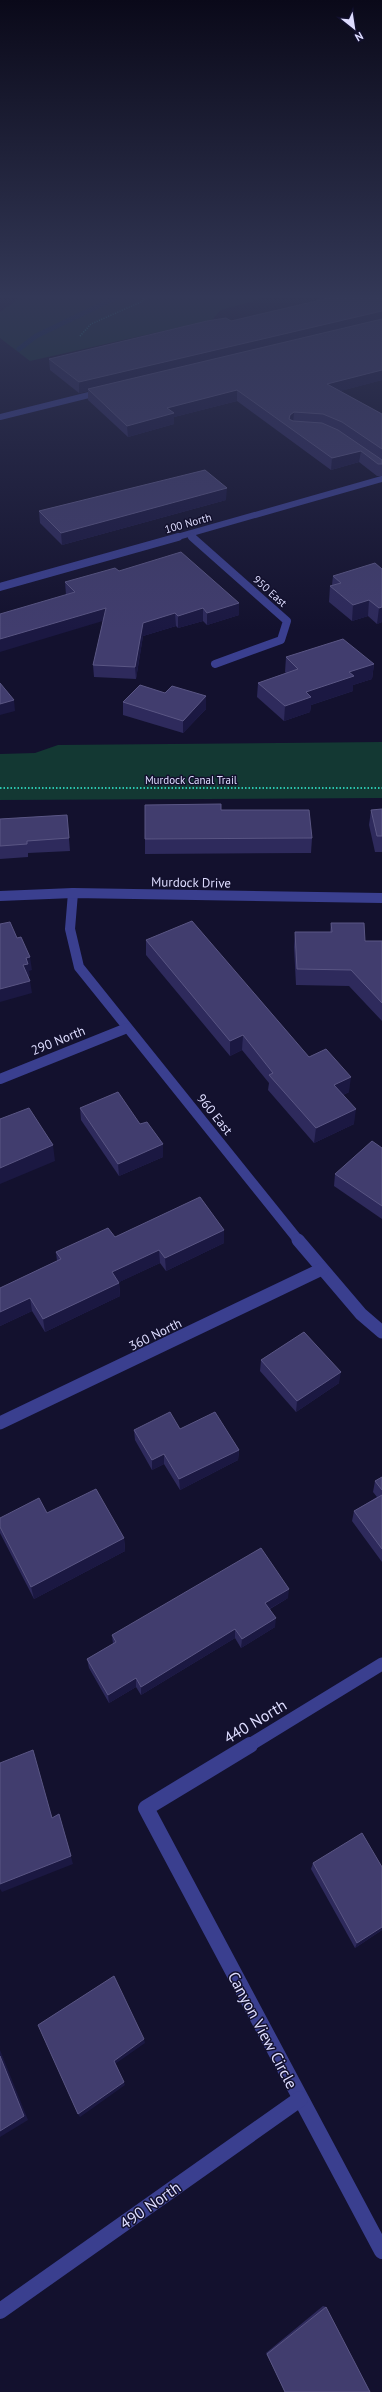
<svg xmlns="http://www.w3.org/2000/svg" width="382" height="2392" viewBox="0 0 382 2392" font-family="'PT Sans',sans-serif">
<rect width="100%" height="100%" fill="#13112e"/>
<g fill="#133833">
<polygon points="21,297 268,297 221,310 212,320 30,361 0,338 0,312"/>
<polygon points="382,742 382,798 0,800 0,754 35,753 58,745"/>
</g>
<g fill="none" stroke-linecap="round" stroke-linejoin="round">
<polyline stroke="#0b2c53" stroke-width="5" points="19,349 36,336 117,297"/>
<polyline stroke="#2bc5ad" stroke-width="1.5" stroke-dasharray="1 1.5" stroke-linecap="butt" points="80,336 91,324 141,302 146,297"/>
<polyline stroke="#2bc5ad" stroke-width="2" stroke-dasharray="1.5 2" stroke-linecap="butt" points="0,788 382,788"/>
<g stroke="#3a3f8f" stroke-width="6">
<polyline points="189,534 193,538"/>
<polyline points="174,538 382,479"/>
</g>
<g stroke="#3a3f8f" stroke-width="8">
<polyline points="192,537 287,621 281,640 215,664"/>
<polyline points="0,587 178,537"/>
</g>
<g stroke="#3a3f8f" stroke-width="10">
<polyline points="73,893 70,929 79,967 299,1241"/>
<polyline points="0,896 73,893 382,898"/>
<polyline points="0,1079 127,1028"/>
</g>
<g stroke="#3a3f8f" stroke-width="13">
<polyline points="298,1240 361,1314 382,1332"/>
<polyline points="0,1423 322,1269"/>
<polyline points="248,1746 382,1664"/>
</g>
<g stroke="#3a3f8f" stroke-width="16">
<polyline points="250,1745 146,1808 382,2251"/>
<polyline points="0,2311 300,2099"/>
</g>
<polyline stroke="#3a3f8f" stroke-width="6" points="0,417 101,392"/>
</g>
<g fill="#2e2a5c">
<polygon points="316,297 382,297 382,380 340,391 382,414 382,476 377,476 359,462 331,470 237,401 174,417 174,424 128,437 88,400 88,391 79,393 50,370 49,359 231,321 320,300 317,298"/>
<polygon points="226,500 62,545 40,523 39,511"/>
<polygon points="382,569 382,622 377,624 368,616 352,621 329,602 330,586 332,585 333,576"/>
<polygon points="119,571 239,615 207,625 203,621 178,628 176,626 143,636 136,679 94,677 93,665 103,621 66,595 65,582"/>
<polygon points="286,657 374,664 372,679 353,685 353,691 311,705 310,712 284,721 257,697 258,683 286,673 285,672"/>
<polygon points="165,693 206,696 206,709 183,733 123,715 123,702"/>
<polygon points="382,809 382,852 375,852 369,825 371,810"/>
<polygon points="67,815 70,851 28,853 28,857 0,859 0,819"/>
<polygon points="312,838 311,853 145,854 145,839"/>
<polygon points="331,923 365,941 382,941 382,1021 349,986 296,985 294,947 295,932 330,932"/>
<polygon points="146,940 349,1092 343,1095 354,1124 314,1143 268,1090 269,1083 242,1050 230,1056 146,955"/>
<polygon points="80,1108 140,1124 163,1144 163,1157 119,1176 81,1120"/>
<polygon points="382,1148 382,1219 334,1186 335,1174"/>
<polygon points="224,1230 224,1243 166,1271 160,1263 119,1282 120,1296 45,1332 32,1311 0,1326 0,1288 57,1261 56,1252 115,1237"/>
<polygon points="261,1360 339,1383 296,1412 260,1371"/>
<polygon points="180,1429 239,1450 238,1460 180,1490 164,1464 152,1470 135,1440 134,1430"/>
<polygon points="382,1477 382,1562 352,1521 354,1511 377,1497 373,1492 375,1481"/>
<polygon points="47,1513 124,1538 125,1551 34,1599 0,1533 0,1527"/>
<polygon points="288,1598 270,1609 275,1627 241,1648 235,1638 141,1695 136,1687 109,1703 89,1668 87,1659 113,1644 112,1635"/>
<polygon points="313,1863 382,1867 382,1930 355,1948 311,1869"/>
<polygon points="323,2306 326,2307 370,2392 285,2392 266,2353"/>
</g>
<g fill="#1b1842">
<polygon points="382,311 382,321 88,389 88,391 79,393 79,382"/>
<polygon points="382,370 382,380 326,395 327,384"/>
<polygon points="237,390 237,401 174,417 174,424 128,437 127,426 167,408"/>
<polygon points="294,412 293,424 289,426 290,415"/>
<polygon points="361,451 359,462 331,470 332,458"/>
<polygon points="227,488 226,500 62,545 61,533"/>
<polygon points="369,600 368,616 352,621 353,605"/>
<polygon points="239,603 239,615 207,625 207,613"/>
<polygon points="382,607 382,622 377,624 379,608"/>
<polygon points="106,608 106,620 0,652 0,639"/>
<polygon points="203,608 203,621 178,628 178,616"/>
<polygon points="175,613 176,626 143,636 136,679 135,667 143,623"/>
<polygon points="374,664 372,679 353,685 353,691 311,705 310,712 284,721 285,706 306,692 349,672"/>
<polygon points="206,696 206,709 183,733 183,721"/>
<polygon points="14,700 15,711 0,715 0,704"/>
<polygon points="30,957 32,970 29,971 30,976 25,978 23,965 26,958"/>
<polygon points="30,981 32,993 0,1002 0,989"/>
<polygon points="243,1035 242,1050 230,1056 230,1041"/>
<polygon points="351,1077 349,1092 332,1100 334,1085"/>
<polygon points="356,1109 354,1124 314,1143 316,1128"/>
<polygon points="163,1144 163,1157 119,1176 118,1164"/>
<polygon points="53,1145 55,1161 0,1184 0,1168"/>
<polygon points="224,1230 224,1243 166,1271 165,1258"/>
<polygon points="159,1250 160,1263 113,1285 112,1272"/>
<polygon points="119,1283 120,1296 45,1332 43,1319"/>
<polygon points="30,1298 32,1311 0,1326 0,1312"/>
<polygon points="341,1372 339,1383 296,1412 297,1401"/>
<polygon points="239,1450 238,1460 180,1490 179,1479"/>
<polygon points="164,1454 164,1464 152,1470 152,1460"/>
<polygon points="124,1538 125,1551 34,1599 31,1587"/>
<polygon points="289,1589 288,1598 264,1612 265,1603"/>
<polygon points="276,1618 275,1627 241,1648 242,1639"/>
<polygon points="235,1629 235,1638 141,1695 141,1687"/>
<polygon points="136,1678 136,1687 109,1703 108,1695"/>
<polygon points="59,1814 73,1864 2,1892 0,1889 0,1884"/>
<polygon points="382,1927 382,1930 355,1948 357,1943"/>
<polygon points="144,2039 145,2043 115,2064 114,2061"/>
<polygon points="0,2050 28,2120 0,2137"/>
<polygon points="124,2082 125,2085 80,2117 78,2114"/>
</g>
<g fill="#413d6e" stroke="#5a5684">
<polygon points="326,297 382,297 382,311 79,382 49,359 207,321 226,318 231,321 329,298"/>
<polygon points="382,319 382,370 327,384 382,414 382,449 342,422 323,414 294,412 290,415 289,419 293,421 322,423 338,430 382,460 382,464 378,464 361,451 332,458 237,390 167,408 174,413 127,426 88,389"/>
<polygon points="205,470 227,488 61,533 39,511"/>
<polygon points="181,552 239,603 207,613 203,608 178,616 175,613 143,623 135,667 93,665 106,608 0,639 0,614 75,592 65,582 115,568 119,571"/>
<polygon points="375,563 382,569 382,607 379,608 369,600 353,605 330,586 341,583 333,576"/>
<polygon points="343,639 374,664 349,672 354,676 306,692 311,697 285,706 258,683 298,669 286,657"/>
<polygon points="0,683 14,700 0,704"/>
<polygon points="140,685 165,693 172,686 206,696 183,721 123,702"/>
<polygon points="221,804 221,810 309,810 312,838 145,839 145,805"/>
<polygon points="382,809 382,836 377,836 371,810"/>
<polygon points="67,815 69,838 27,841 27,844 0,846 0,819"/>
<polygon points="192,921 309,1057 326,1049 351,1077 334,1085 356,1109 316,1128 269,1075 273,1073 243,1035 230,1041 146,940"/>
<polygon points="10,922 17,938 21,937 30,957 26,958 28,964 23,965 30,981 0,989 0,924"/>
<polygon points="331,923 364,923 365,941 382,941 382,1003 351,970 297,969 295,932 332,932"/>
<polygon points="118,1092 140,1124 147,1122 163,1144 118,1164 80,1108"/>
<polygon points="29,1108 53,1145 0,1168 0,1119"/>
<polygon points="372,1141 382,1148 382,1206 335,1174"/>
<polygon points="200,1197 224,1230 165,1258 159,1250 112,1272 119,1283 43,1319 30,1298 0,1312 0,1288 61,1259 56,1252 108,1228 115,1237"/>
<polygon points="304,1332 341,1372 297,1401 261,1360"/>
<polygon points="170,1412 180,1429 215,1412 239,1450 179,1479 164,1454 152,1460 134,1430"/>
<polygon points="382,1477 382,1490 375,1481"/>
<polygon points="96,1489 124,1538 31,1587 0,1527 0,1518 39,1498 47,1513"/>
<polygon points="382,1495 382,1549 354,1511"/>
<polygon points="261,1548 289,1589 265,1603 276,1618 242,1639 235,1629 141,1687 136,1678 108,1695 87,1659 116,1642 112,1635"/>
<polygon points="33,1750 52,1818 59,1814 71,1856 0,1884 0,1763"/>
<polygon points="362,1833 382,1867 382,1927 357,1943 313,1863"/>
<polygon points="114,1976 144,2039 114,2061 124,2082 78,2114 38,2025"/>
<polygon points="0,2056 24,2116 0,2131"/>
<polygon points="326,2307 370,2392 285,2392 267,2354"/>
</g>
<linearGradient id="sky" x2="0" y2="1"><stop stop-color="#0a0919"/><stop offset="0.47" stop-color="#333857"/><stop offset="1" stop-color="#333857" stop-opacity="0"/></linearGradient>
<rect width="382" height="631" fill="url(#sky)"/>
<g text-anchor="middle" stroke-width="3" stroke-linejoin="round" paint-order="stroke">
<g font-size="11" fill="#deddff" stroke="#13112e">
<text transform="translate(188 523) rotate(-16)" y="4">100 North</text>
<text transform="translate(270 591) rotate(42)" y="4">950 East</text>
<text x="191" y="784">Murdock Canal Trail</text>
</g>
<g font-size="13" fill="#deddff" stroke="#13112e">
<text transform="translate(191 882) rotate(1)" y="5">Murdock Drive</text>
<text transform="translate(58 1040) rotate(-22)" y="5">290 North</text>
<text transform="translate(215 1114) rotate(51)" y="5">960 East</text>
<text transform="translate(155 1334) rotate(-26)" y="5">360 North</text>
</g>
<g font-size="16" fill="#deddff" stroke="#13112e">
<text transform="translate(255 1721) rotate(-31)" y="6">440 North</text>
<text transform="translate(263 2030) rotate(62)" y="6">Canyon View Circle</text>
<text transform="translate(150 2205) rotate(-35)" y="6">490 North</text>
</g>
</g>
<g transform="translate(354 28) rotate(150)" stroke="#13112e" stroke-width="3" paint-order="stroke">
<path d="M0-3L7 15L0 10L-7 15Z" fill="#deddff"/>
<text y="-6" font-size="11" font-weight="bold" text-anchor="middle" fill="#deddff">N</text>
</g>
</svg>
